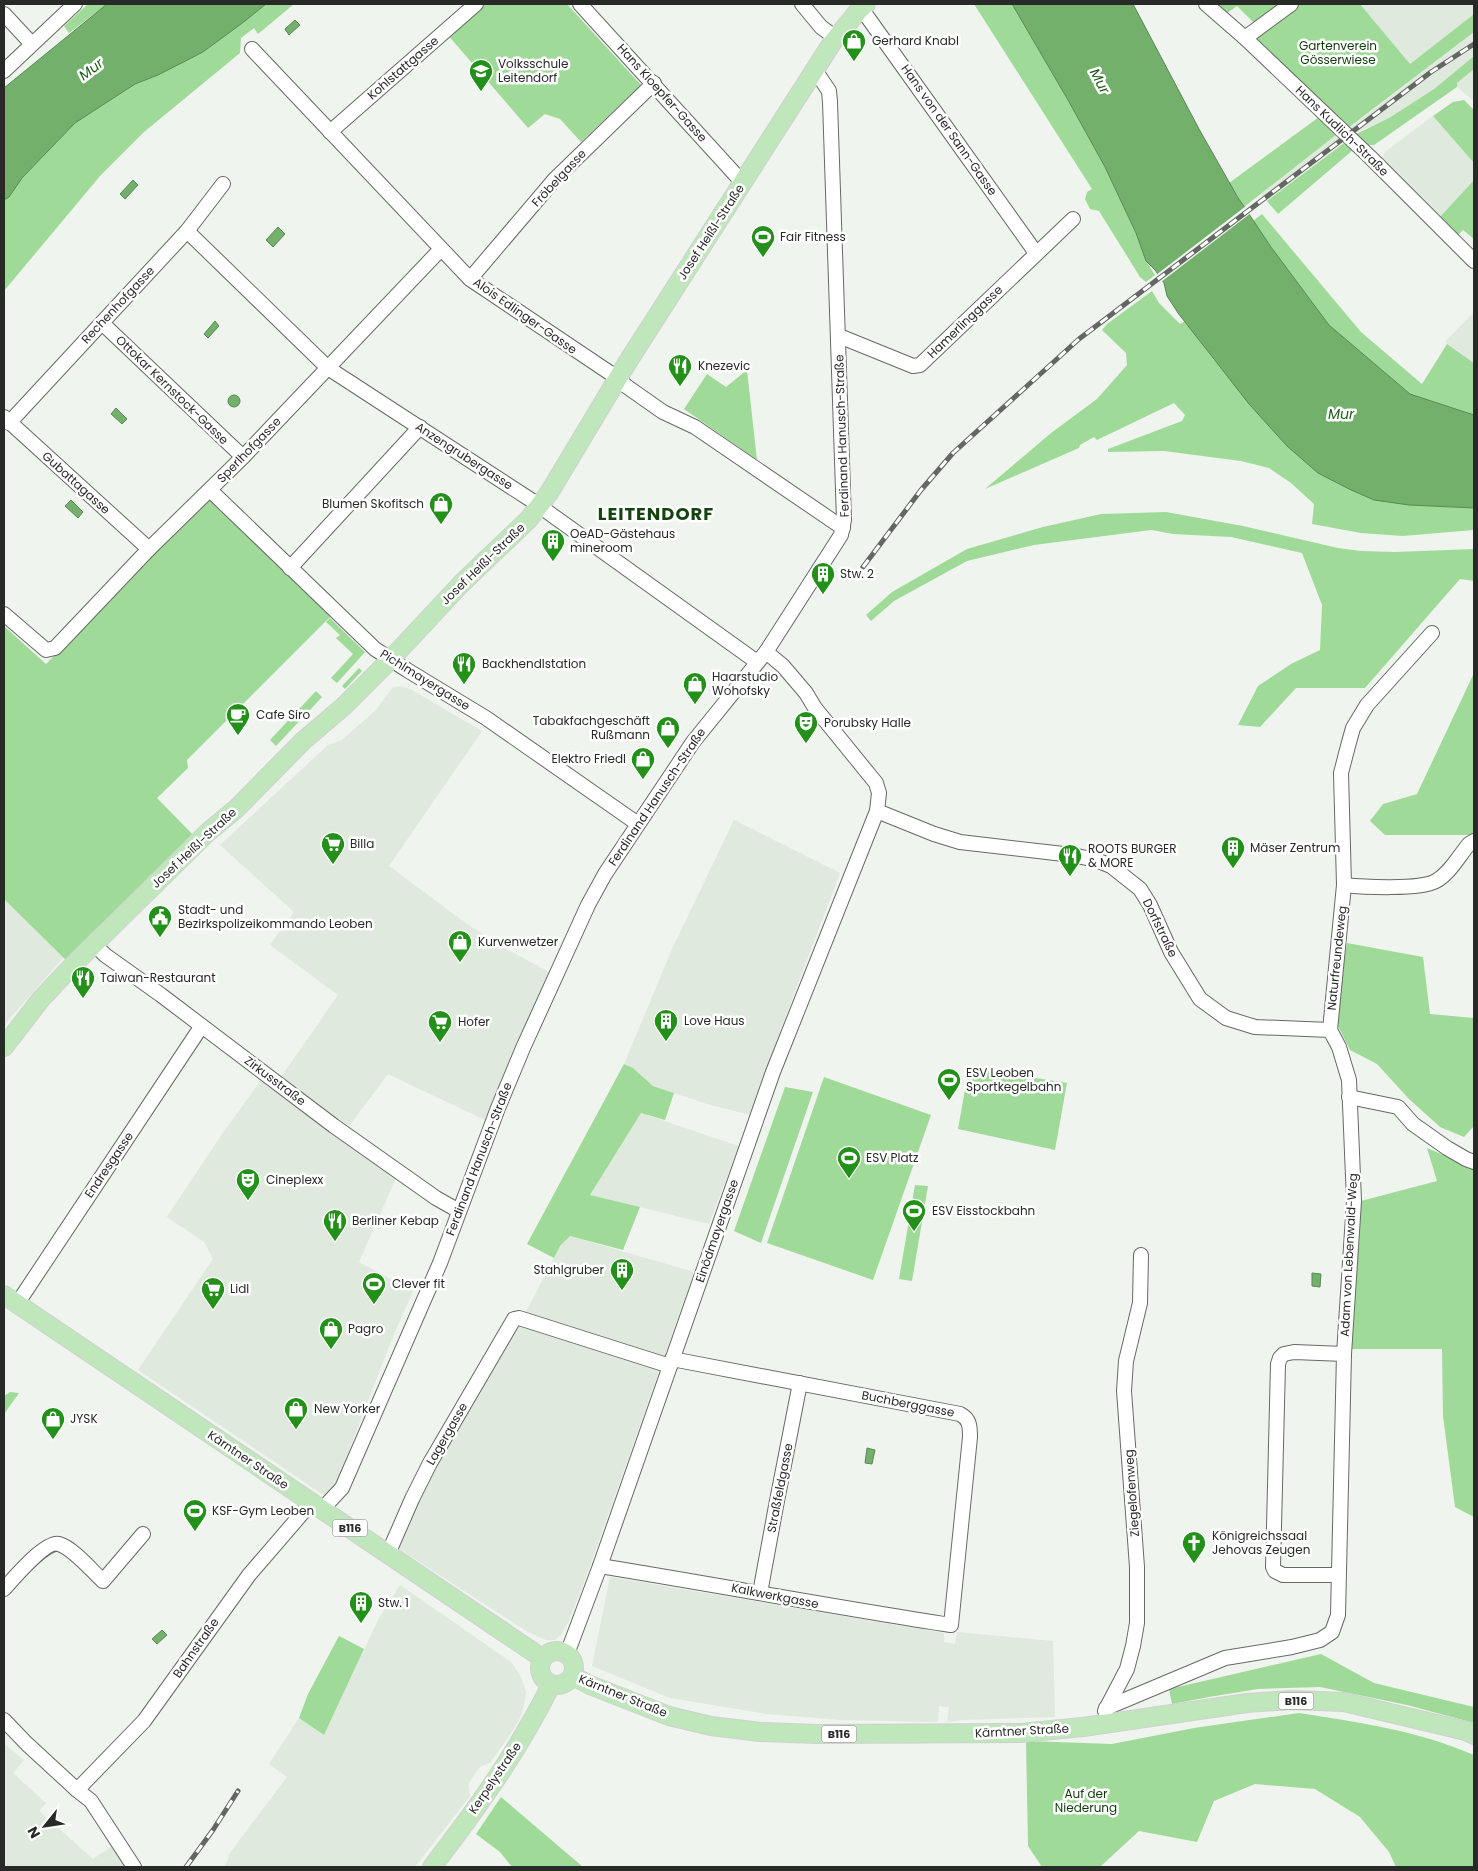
<svg xmlns="http://www.w3.org/2000/svg" width="1478" height="1871" viewBox="0 0 1478 1871" font-family="Poppins,sans-serif">
<rect width="100%" height="100%" fill="#eff4ee"/>
<g fill="#dfe9dd">
<polygon points="1360,4 1474,4 1474,14 1410,64"/>
<polygon points="1474,32 1474,56 1434,89 1389,118 1353,134 1267,201 1261,194 1336,135 1338,137 1348,129"/>
<polygon points="1474,69 1474,101 1457,87 1457,83"/>
<polygon points="1433,116 1474,163 1474,180 1439,218 1381,160 1385,152"/>
<polygon points="1474,312 1474,363 1445,342"/>
<polygon points="401,686 412,690 482,731 389,866 467,924 508,950 549,972 485,1120 388,1074 349,1126 281,1077 338,995 270,945 294,912 220,845 328,745 342,740 377,709 392,688"/>
<polygon points="734,820 840,873 788,1010 750,1115 707,1104 653,1086 633,1068 624,1064 673,947"/>
<polygon points="4,899 64,957 4,1025"/>
<polygon points="262,1079 397,1176 359,1262 413,1291 392,1339 337,1481 331,1491 325,1496 138,1370 213,1259 204,1242 167,1217 225,1130"/>
<polygon points="641,1113 739,1146 709,1224 590,1195"/>
<polygon points="570,1236 694,1272 588,1572 568,1623 561,1635 555,1640 546,1640 528,1632 399,1549 402,1529 511,1330 526,1312 560,1246"/>
<polygon points="610,1577 944,1633 944,1642 955,1644 957,1632 1053,1641 1055,1717 963,1720 947,1722 949,1707 939,1706 938,1722 841,1720 767,1714 670,1698 592,1666"/>
<polygon points="400,1585 511,1662 521,1677 526,1692 524,1705 520,1718 513,1730 491,1762 480,1767 476,1772 468,1785 470,1796 415,1867 225,1867 230,1853 244,1834 287,1777 269,1764 299,1718 324,1735 379,1618"/>
<polygon points="4,1744 24,1760 13,1773 46,1803 39,1811 93,1859 115,1844 128,1867 4,1867"/>
</g>
<g fill="#a0da99">
<polygon points="88,4 107,4 69,33 64,26"/>
<polygon points="266,4 294,4 258,34 254,28 241,38 240,53 144,132 100,176 4,291 4,200 9,197 22,178 75,123 135,84 158,75 203,52 245,21"/>
<polygon points="484,4 567,4 641,85 581,142 560,119 545,114 528,128 447,34"/>
<polygon points="974,4 1012,4 1068,100 1105,167 1136,233 1146,261 1155,275 1146,282 1140,277 1099,211 1090,209 1085,199 1087,192 1092,189"/>
<polygon points="1215,4 1285,4 1256,25 1237,6 1226,14"/>
<polygon points="1299,4 1360,4 1410,64 1474,14 1474,32 1348,128 1256,42 1255,37"/>
<polygon points="1474,56 1474,69 1457,83 1457,87 1374,145 1362,145 1354,135 1389,118 1434,89"/>
<polygon points="1464,100 1474,110 1474,163 1433,116 1453,102"/>
<polygon points="1319,117 1336,135 1244,207 1229,183"/>
<polygon points="1344,143 1353,150 1278,214 1267,201"/>
<polygon points="1474,180 1474,239 1463,230 1456,237 1439,218"/>
<polygon points="1262,214 1361,332 1422,384 1447,344 1474,363 1474,415 1410,394 1329,325 1271,247 1253,221"/>
<polygon points="1152,291 1159,303 1180,324 1185,321 1214,360 1409,505 1474,508 1474,530 1403,536 1361,533 1312,524 1314,504 1291,483 1269,468 1241,461 1164,451 1108,452 1108,449 1182,421 1185,415 1174,403 1097,440 1094,437 1080,445 1079,448 985,489 1051,433 1097,399 1127,365 1126,353 1102,330 1107,324"/>
<polygon points="747,370 757,460 684,409 707,374 726,387"/>
<polygon points="210,497 333,614 187,760 188,768 157,798 199,841 72,966 4,899 4,626 46,664"/>
<polygon points="1166,512 1243,526 1338,548 1361,551 1395,552 1474,549 1474,581 1460,579 1365,688 1296,688 1260,727 1238,725 1258,686 1291,664 1320,650 1322,605 1302,553 1231,537 1173,534 1151,530 1034,545 967,561 894,601 871,621 866,615 892,592 967,549 1043,527 1101,514"/>
<polygon points="330,618 365,652 337,683 331,678 353,654 336,638 340,635 326,622"/>
<polygon points="359,668 362,671 345,689 342,686"/>
<polygon points="1474,673 1474,835 1385,835 1370,821 1383,804 1417,794"/>
<polygon points="316,691 322,697 276,746 270,740"/>
<polygon points="1347,943 1423,957 1430,1014 1474,1018 1474,1126 1464,1137 1440,1127 1408,1098 1377,1064 1350,1050 1338,1026 1336,1005"/>
<polygon points="624,1064 633,1068 653,1086 674,1093 665,1120 641,1113 590,1195 640,1207 623,1250 570,1236 560,1246 554,1258 527,1244"/>
<polygon points="969,1067 1067,1083 1055,1150 958,1129"/>
<polygon points="824,1077 931,1115 873,1280 767,1243"/>
<polygon points="785,1087 813,1092 761,1243 734,1231"/>
<polygon points="1427,1148 1474,1168 1474,1517 1455,1507 1443,1416 1442,1349 1351,1349 1353,1270 1361,1201 1437,1181"/>
<polygon points="915,1185 928,1186 912,1281 899,1279"/>
<polygon points="10,1392 19,1393 4,1414 4,1396"/>
<polygon points="339,1636 364,1649 324,1735 299,1718 308,1694"/>
<polygon points="1321,1654 1374,1683 1474,1707 1474,1723 1407,1705 1320,1687 1258,1689 1209,1697 1172,1704 1169,1689"/>
<path d="M1299,1713c59,9 120,18 175,42v112h-78l-7,-15 -29,-35 -45,-28 -60,-5 -41,17 -17,41 -58,-11 -39,36h-58l-14,-21 -2,-105 86,3 82,-16z"/>
<polygon points="501,1797 583,1867 512,1867 500,1852 476,1834"/>
</g>
<g fill="#72b06b" stroke="#5c8857">
<polygon points="107,4 266,4 245,21 203,52 158,75 135,84 75,123 22,178 9,197 4,200 4,88"/>
<polygon points="1012,4 1133,4 1199,129 1237,196 1271,247 1329,325 1410,394 1474,415 1474,508 1409,505 1374,500 1349,489 1318,473 1287,446 1249,404 1178,313 1167,296 1164,283 1155,270 1146,261 1136,233 1105,167 1068,100"/>
<polygon points="295,20 300,25 289,35 285,29"/>
<polygon points="133,180 138,185 125,199 120,194"/>
<polygon points="278,227 285,234 273,247 266,240"/>
<polygon points="215,321 219,326 208,338 204,334"/>
<circle cx="234" cy="401" r="6"/>
<polygon points="116,408 127,419 122,424 111,414"/>
<polygon points="71,500 83,512 78,518 65,506"/>
<polygon points="1312,1273 1321,1274 1320,1287 1312,1286"/>
<polygon points="867,1448 875,1450 872,1464 865,1463"/>
<polygon points="162,1630 167,1635 157,1644 152,1639"/>
</g>
<polygon fill="#eff4ee" points="1246,206 1251,213 1161,282 1156,275"/>
<g fill="none" stroke-linecap="round" stroke-linejoin="round">
<g stroke="#666a65" stroke-width="16">
<g id="minor">
<polyline points="580,4 743,183"/>
<polyline points="802,4 821,27 836,38"/>
<polyline points="1206,4 1245,38 1370,157 1474,261"/>
<polyline points="861,8 1036,253"/>
<polyline points="4,14 31,43"/>
<polyline points="1245,38 1291,4"/>
<polyline points="252,49 470,279 619,379 626,386 663,412 695,427 843,528"/>
<polyline points="4,71 75,4"/>
<polyline points="330,132 476,4"/>
<polyline points="187,231 328,368 531,500 757,662"/>
<polyline points="470,279 555,179 654,83"/>
<polyline points="102,323 243,457"/>
<polyline points="839,336 913,366 920,365 1073,219"/>
<polyline points="4,417 149,549"/>
<polyline points="9,423 187,231 223,184"/>
<polyline points="210,490 375,649 407,670 486,718 638,824"/>
<polyline points="290,568 420,427"/>
<polyline points="4,614 46,650 55,648 149,549 243,457 441,249"/>
<polyline points="766,652 783,666 806,693 815,708 876,783 879,793 877,811 934,834 960,842 1072,855 1096,860 1111,866 1140,889 1150,905 1171,952 1200,999 1226,1018 1255,1027 1330,1030 1339,1047 1349,1080 1354,1201 1344,1354 1338,1615 1332,1632 1320,1640 1292,1647 1225,1658 1106,1708"/>
<path d="M1344,885c19,2 76,5 92,-4 14,-8 23,-25 33,-37l5,-3"/>
<polyline points="95,945 105,955 161,995 334,1126 436,1198 459,1211"/>
<polyline points="1330,1030 1344,885 1341,773 1348,746 1353,728 1367,705 1432,633"/>
<polyline points="1349,1097 1398,1107 1413,1124 1447,1148 1466,1159 1474,1162"/>
<polyline points="17,1304 201,1027"/>
<polyline points="324,1511 328,1503 342,1488 440,1263 498,1108 523,1048 588,905 605,874 693,742 766,652 841,535 844,520 830,102 829,91 815,70"/>
<polyline points="388,1554 412,1499 430,1463 514,1319 519,1318 670,1366"/>
<path d="M600,1566c117,19 234,41 351,59l19,-188c0,-10 0,-18 -10,-23l-288,-55"/>
<polyline points="1338,1575 1283,1575 1275,1571 1273,1567 1278,1364 1280,1358 1284,1354 1294,1352 1344,1354"/>
<path d="M4,1589c9,-10 42,-49 55,-45 14,4 33,27 44,37l40,-47"/>
<polyline points="760,1593 776,1506 800,1383"/>
<polyline points="567,1654 600,1566 773,1072 877,811"/>
<polyline points="1105,1711 1127,1669 1133,1646 1137,1623 1137,1567 1124,1391 1126,1361 1140,1303 1141,1255"/>
<polyline points="4,1720 27,1744 77,1790 91,1801 134,1867"/>
<polyline points="77,1790 144,1721 249,1575 311,1503"/>
</g>
</g>
<g stroke="#d0d0d0" stroke-width="20">
<g id="major">
<polyline points="4,1047 41,999 72,966 207,833 236,809 303,741 344,706 390,660 461,584 529,519 549,493 627,363 832,43 859,10 866,4"/>
<polyline points="4,1295 542,1658"/>
<circle cx="557" cy="1668" r="17"/>
<polyline points="573,1676 590,1685 669,1716 711,1726 760,1732 817,1734 1021,1733 1083,1727 1247,1703 1291,1700 1344,1702 1466,1731 1474,1735"/>
<path d="M432,1867c44,-57 87,-117 119,-182"/>
</g>
</g>
<use href="#minor" stroke="#fff" stroke-width="14"/>
<use href="#major" stroke="#c0e7bc" stroke-width="18"/>
<g stroke="#636663" stroke-width="5">
<g id="rail">
<polyline points="863,567 921,490 953,453 1079,339 1431,72 1474,44"/>
<polyline points="186,1867 213,1830 238,1791"/>
</g>
</g>
<use href="#rail" stroke="#fff" stroke-width="3" stroke-dasharray="9" stroke-linecap="butt"/>
</g>
<defs>
<g id="shop-pin" transform="scale(1.25)"><path d="M0 17L-7.5 6A9.5 9.5 0 1 1 7.5 6Z" fill="#239119" stroke="#fff"/><path d="M-5-2.5h2.3a2.7 3.5 0 0 1 5.4 0H5L5.5 6h-11ZM-1.5-2.5h3a1.5 2.3 0 0 0-3 0Z" fill="#fff"/></g>
<g id="school-pin" transform="scale(1.25)"><path d="M0 17L-7.5 6A9.5 9.5 0 1 1 7.5 6Z" fill="#239119" stroke="#fff"/><path d="M0-5L7-2L0 1L-7-2ZM-4 1L0 2.5L4 1V4Q0 6-4 4Z" fill="#fff"/></g>
<g id="stadium-pin" transform="scale(1.25)"><path d="M0 17L-7.5 6A9.5 9.5 0 1 1 7.5 6Z" fill="#239119" stroke="#fff"/><path d="M0-5a6.5 5 0 1 0 0 10a6.5 5 0 1 0 0-10ZM-3.5-1.8h7v3.6h-7Z" fill="#fff"/></g>
<g id="restaurant-pin" transform="scale(1.25)"><path d="M0 17L-7.5 6A9.5 9.5 0 1 1 7.5 6Z" fill="#239119" stroke="#fff"/><path d="M-5-6h1v4h1v-4h1v4h1v-4h1v5L-1.5 .5V6h-2V.5L-5-1ZM5-6V6H3V1.5H1.5Q1.5-4 5-6Z" fill="#fff"/></g>
<g id="building-pin" transform="scale(1.25)"><path d="M0 17L-7.5 6A9.5 9.5 0 1 1 7.5 6Z" fill="#239119" stroke="#fff"/><path d="M-4-6H4V6H1V3H-1V6H-4ZM-2.5-4.3h1.7v1.8h-1.7ZM.8-4.3h1.7v1.8H.8ZM-2.5-1h1.7V.8h-1.7ZM.8-1h1.7V.8H.8Z" fill="#fff"/></g>
<g id="cafe-pin" transform="scale(1.25)"><path d="M0 17L-7.5 6A9.5 9.5 0 1 1 7.5 6Z" fill="#239119" stroke="#fff"/><path d="M-5.5-4.5H6V0H3Q3 3.5 0 3.5H-2.5Q-5.5 3.5-5.5 0ZM3-3.2v2h1.7v-2ZM-6 4.5H4V6H-6Z" fill="#fff"/></g>
<g id="theatre-pin" transform="scale(1.25)"><path d="M0 17L-7.5 6A9.5 9.5 0 1 1 7.5 6Z" fill="#239119" stroke="#fff"/><path d="M-5-5.5Q0-4 5-5.5V0Q5 5 0 6Q-5 5-5 0ZM-3.3-2.5H-1v1.5H-3.3ZM1-2.5H3.3v1.5H1ZM-2.8 1Q0 5.5 2.8 1Z" fill="#fff"/></g>
<g id="supermarket-pin" transform="scale(1.25)"><path d="M0 17L-7.5 6A9.5 9.5 0 1 1 7.5 6Z" fill="#239119" stroke="#fff"/><path d="M-6-5.5h2.5l.6 2H6L4.5 2H-2.5L-4.4-4H-6ZM-1.5 3.2a1.3 1.3 0 1 0 .1 0ZM3 3.2a1.3 1.3 0 1 0 .1 0Z" fill="#fff"/></g>
<g id="civic-pin" transform="scale(1.25)"><path d="M0 17L-7.5 6A9.5 9.5 0 1 1 7.5 6Z" fill="#239119" stroke="#fff"/><path d="M-.6-6.5H3V-4.5H.6V-3L4-1V1h2V6H-6V1h2V-1L-.6-3ZM-1.2 2.5V6h2.4V2.5Z" fill="#fff"/></g>
<g id="church-pin" transform="scale(1.25)"><path d="M0 17L-7.5 6A9.5 9.5 0 1 1 7.5 6Z" fill="#239119" stroke="#fff"/><path d="M-1.2-6h2.4v3.5h3.3v2.4h-3.3V6h-2.4V-.1h-3.3v-2.4h3.3Z" fill="#fff"/></g>
</defs>
<g fill-rule="evenodd">
<use href="#shop-pin" x="854" y="41"/>
<use href="#school-pin" x="481" y="71"/>
<use href="#stadium-pin" x="763" y="237"/>
<use href="#restaurant-pin" x="680" y="366"/>
<use href="#shop-pin" x="441" y="504"/>
<use href="#building-pin" x="553" y="541"/>
<use href="#building-pin" x="823" y="574"/>
<use href="#restaurant-pin" x="464" y="664"/>
<use href="#shop-pin" x="695" y="684"/>
<use href="#cafe-pin" x="238" y="715"/>
<use href="#theatre-pin" x="806" y="723"/>
<use href="#shop-pin" x="668" y="728"/>
<use href="#shop-pin" x="643" y="759"/>
<use href="#supermarket-pin" x="333" y="844"/>
<use href="#building-pin" x="1233" y="848"/>
<use href="#restaurant-pin" x="1070" y="856"/>
<use href="#civic-pin" x="160" y="917"/>
<use href="#shop-pin" x="460" y="942"/>
<use href="#restaurant-pin" x="83" y="978"/>
<use href="#building-pin" x="666" y="1021"/>
<use href="#supermarket-pin" x="440" y="1022"/>
<use href="#stadium-pin" x="949" y="1080"/>
<use href="#stadium-pin" x="849" y="1158"/>
<use href="#theatre-pin" x="248" y="1180"/>
<use href="#stadium-pin" x="914" y="1211"/>
<use href="#restaurant-pin" x="335" y="1221"/>
<use href="#building-pin" x="622" y="1270"/>
<use href="#stadium-pin" x="374" y="1284"/>
<use href="#supermarket-pin" x="213" y="1289"/>
<use href="#shop-pin" x="331" y="1329"/>
<use href="#shop-pin" x="296" y="1409"/>
<use href="#shop-pin" x="53" y="1419"/>
<use href="#stadium-pin" x="195" y="1511"/>
<use href="#church-pin" x="1194" y="1543"/>
<use href="#building-pin" x="361" y="1603"/>
</g>
<g text-anchor="middle" stroke-width="5" stroke-linejoin="round" paint-order="stroke">
<g fill="#fff" stroke="#686a68" stroke-width="1">
<rect x="332.5" y="1519.5" width="35" height="17" rx="4"/>
<rect x="1278.5" y="1692.5" width="35" height="17" rx="4"/>
<rect x="821.5" y="1725.5" width="35" height="17" rx="4"/>
</g>
<g font-size="11" font-weight="bold" fill="#282a28">
<text x="350" y="1532">B116</text>
<text x="1296" y="1705">B116</text>
<text x="839" y="1738">B116</text>
</g>
<g font-size="12" fill="#282a28" stroke="#fff" text-anchor="start">
<text x="872" y="45">Gerhard Knabl</text>
<text x="498" y="68">Volksschule<tspan x="498" dy="14">Leitendorf</tspan></text>
<text x="780" y="241">Fair Fitness</text>
<text x="698" y="370">Knezevic</text>
<text x="424" y="508" text-anchor="end">Blumen Skofitsch</text>
<text x="570" y="538">OeAD-Gästehaus<tspan x="570" dy="14">mineroom</tspan></text>
<text x="840" y="578">Stw. 2</text>
<text x="482" y="668">Backhendlstation</text>
<text x="712" y="681">Haarstudio<tspan x="712" dy="14">Wohofsky</tspan></text>
<text x="256" y="719">Cafe Siro</text>
<text x="650" y="725" text-anchor="end">Tabakfachgeschäft<tspan x="650" dy="14">Rußmann</tspan></text>
<text x="824" y="727">Porubsky Halle</text>
<text x="626" y="763" text-anchor="end">Elektro Friedl</text>
<text x="350" y="848">Billa</text>
<text x="1250" y="852">Mäser Zentrum</text>
<text x="1088" y="853">ROOTS BURGER<tspan x="1088" dy="14">&amp; MORE</tspan></text>
<text x="178" y="914">Stadt- und<tspan x="178" dy="14">Bezirkspolizeikommando Leoben</tspan></text>
<text x="478" y="946">Kurvenwetzer</text>
<text x="100" y="982">Taiwan-Restaurant</text>
<text x="684" y="1025">Love Haus</text>
<text x="458" y="1026">Hofer</text>
<text x="966" y="1077">ESV Leoben<tspan x="966" dy="14">Sportkegelbahn</tspan></text>
<text x="866" y="1162">ESV Platz</text>
<text x="266" y="1184">Cineplexx</text>
<text x="932" y="1215">ESV Eisstockbahn</text>
<text x="352" y="1225">Berliner Kebap</text>
<text x="604" y="1274" text-anchor="end">Stahlgruber</text>
<text x="392" y="1288">Clever fit</text>
<text x="230" y="1293">Lidl</text>
<text x="348" y="1333">Pagro</text>
<text x="314" y="1413">New Yorker</text>
<text x="70" y="1423">JYSK</text>
<text x="212" y="1515">KSF-Gym Leoben</text>
<text x="1212" y="1540">Königreichssaal<tspan x="1212" dy="14">Jehovas Zeugen</tspan></text>
<text x="378" y="1607">Stw. 1</text>
</g>
<g font-size="12" fill="#103c0c" stroke="#fff">
<text x="1338" y="50">Gartenverein<tspan x="1338" dy="14">Gösserwiese</tspan></text>
<text x="1086" y="1798">Auf der<tspan x="1086" dy="14">Niederung</tspan></text>
</g>
<g font-size="12" fill="#282a28" stroke="#fff">
<text transform="translate(403 68) rotate(-41)" y="4">Kohlstattgasse</text>
<text transform="translate(662 93) rotate(48)" y="4">Hans Kloepfer-Gasse</text>
<text transform="translate(949 130) rotate(55)" y="4">Hans von der Sann-Gasse</text>
<text transform="translate(1342 131) rotate(44)" y="4">Hans Kudlich-Straße</text>
<text transform="translate(559 178) rotate(-47)" y="4">Fröbelgasse</text>
<text transform="translate(711 232) rotate(-57)" y="4">Josef Heißl-Straße</text>
<text transform="translate(118 305) rotate(-47)" y="4">Rechenhofgasse</text>
<text transform="translate(525 316) rotate(35)" y="4">Alois Edlinger-Gasse</text>
<text transform="translate(965 322) rotate(-44)" y="4">Hamerlinggasse</text>
<text transform="translate(172 390) rotate(44)" y="4">Ottokar Kernstock-Gasse</text>
<text transform="translate(842 436) rotate(-92)" y="4">Ferdinand Hanusch-Straße</text>
<text transform="translate(249 450) rotate(-46)" y="4">Sperlhofgasse</text>
<text transform="translate(464 456) rotate(33)" y="4">Anzengrubergasse</text>
<text transform="translate(76 483) rotate(42)" y="4">Gubattagasse</text>
<text transform="translate(483 564) rotate(-44)" y="4">Josef Heißl-Straße</text>
<text transform="translate(425 680) rotate(32)" y="4">Pichlmayergasse</text>
<text transform="translate(657 797) rotate(-56)" y="4">Ferdinand Hanusch-Straße</text>
<text transform="translate(194 848) rotate(-43)" y="4">Josef Heißl-Straße</text>
<text transform="translate(1160 928) rotate(64)" y="4">Dorfstraße</text>
<text transform="translate(1337 958) rotate(-84)" y="4">Naturfreundeweg</text>
<text transform="translate(275 1081) rotate(37)" y="4">Zirkusstraße</text>
<text transform="translate(479 1159) rotate(-69)" y="4">Ferdinand Hanusch-Straße</text>
<text transform="translate(109 1165) rotate(-56)" y="4">Endresgasse</text>
<text transform="translate(717 1231) rotate(-71)" y="4">Einödmayergasse</text>
<text transform="translate(1349 1255) rotate(-87)" y="4">Adam von Lebenwald-Weg</text>
<text transform="translate(908 1404) rotate(11)" y="4">Buchberggasse</text>
<text transform="translate(447 1434) rotate(-60)" y="4">Lagergasse</text>
<text transform="translate(248 1460) rotate(34)" y="4">Kärntner Straße</text>
<text transform="translate(780 1488) rotate(-79)" y="4">Straßfeldgasse</text>
<text transform="translate(1132 1493) rotate(-94)" y="4">Ziegelofenweg</text>
<text transform="translate(775 1596) rotate(11)" y="4">Kalkwerkgasse</text>
<text transform="translate(196 1648) rotate(-55)" y="4">Bahnstraße</text>
<text transform="translate(623 1696) rotate(22)" y="4">Kärntner Straße</text>
<text transform="translate(1022 1731) rotate(-3)" y="4">Kärntner Straße</text>
<text transform="translate(495 1778) rotate(-56)" y="4">Kerpelystraße</text>
</g>
<g font-size="14" font-style="italic" fill="#1d5c18" stroke="#fff">
<text transform="translate(91 69) rotate(-37)" y="5">Mur</text>
<text transform="translate(1100 81) rotate(62)" y="5">Mur</text>
<text x="1341" y="419">Mur</text>
</g>
<g font-size="18" font-weight="bold" letter-spacing="1" fill="#12450e" stroke="#fff">
<text x="656" y="520">LEITENDORF</text>
</g>
</g>
<rect width="1478" height="1871" fill="none" stroke="#282a28" stroke-width="10"/>
<g transform="translate(45 1826) rotate(240)" stroke="#ffffff" stroke-width="4" paint-order="stroke">
<path d="M0-4L9 19L0 12L-9 19Z" fill="#282a28"/>
<text y="-8" font-size="14" font-weight="bold" text-anchor="middle" fill="#282a28">N</text>
</g>
</svg>
